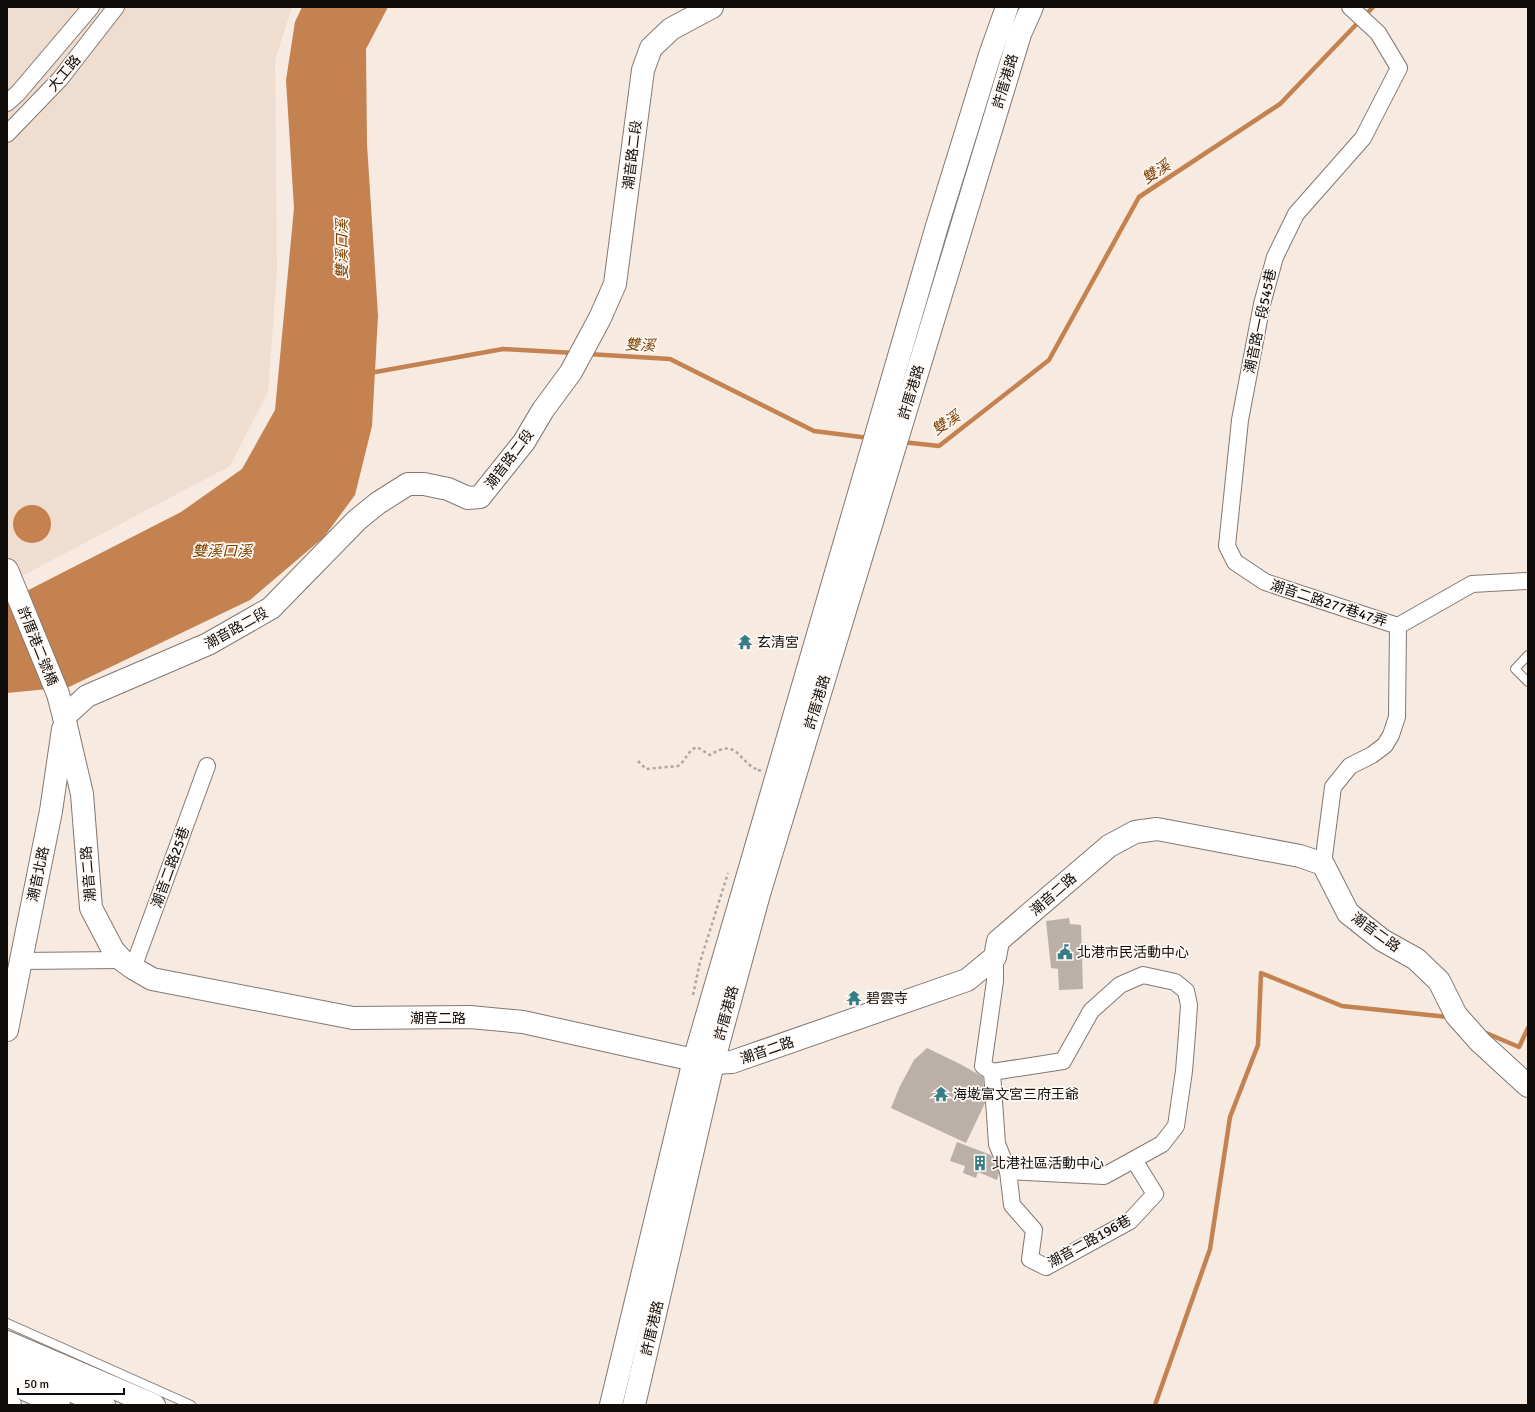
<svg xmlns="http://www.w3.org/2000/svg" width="1535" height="1412" viewBox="0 0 1535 1412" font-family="Signika,'Noto Sans TC',sans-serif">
<rect width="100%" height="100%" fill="#f6eae1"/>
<polygon fill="#efddcf" points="7,7 292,7 275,60 277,270 268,392 230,466 7,584"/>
<g fill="#c38250">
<polygon points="302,7 388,7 366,49 367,144 378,316 372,426 355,495 324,537 250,600 69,687 7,693 7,601 181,512 242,469 275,410 294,208 286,80 295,22"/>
<circle cx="32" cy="524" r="19"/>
</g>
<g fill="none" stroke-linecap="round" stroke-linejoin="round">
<g stroke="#c38250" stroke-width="4.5">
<polyline points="588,354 670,359 814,431 869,438"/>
<polyline points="370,373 503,349 575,353"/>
<polyline points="902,442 939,446 1049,360 1139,197 1280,104 1373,7"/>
<polyline points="1486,1033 1519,1047 1528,1028"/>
<polyline points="1155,1405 1210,1249 1230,1117 1258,1045 1261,973 1342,1006 1448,1017"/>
</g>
</g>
<g fill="#bbb0a7">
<polygon points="1069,918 1070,924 1081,925 1083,989 1059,990 1058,969 1051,968 1046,921"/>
<polygon points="927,1048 960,1064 983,1077 985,1103 966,1143 891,1108 900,1086 914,1060"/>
<polygon points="957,1142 991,1155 999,1173 997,1180 978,1172 976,1178 963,1173 965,1166 950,1161"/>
</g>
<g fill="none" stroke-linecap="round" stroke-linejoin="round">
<g stroke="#837871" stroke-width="10">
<g id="lane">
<polyline points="1528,655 1515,669 1528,682"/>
<polyline points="7,1323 191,1405"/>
</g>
</g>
<g stroke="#837871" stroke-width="18">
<g id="street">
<polyline points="1350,7 1378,33 1399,68 1363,138 1296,214 1275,257 1262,304 1240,420 1227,546 1235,562 1265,582 1398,626"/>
<polyline points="7,103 18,93 91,7"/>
<polyline points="7,134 60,79 116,7"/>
<polyline points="1398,626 1472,584 1528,581"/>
<polyline points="1323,864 1333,787 1350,766 1372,755 1385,745 1391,735 1397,717 1398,626"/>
<polyline points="995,957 995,981 983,1066 992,1072 997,1144 1008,1171 1012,1205 1034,1230 1030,1259 1046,1267 1130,1221 1155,1194 1134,1160"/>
<polyline points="20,961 122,960"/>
<polyline points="133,968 207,766"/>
<polyline points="992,1072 1063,1061 1091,1011 1120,985 1143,975 1175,982 1186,991 1189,1005 1187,1034 1184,1071 1176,1126 1162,1144 1104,1176 1008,1171"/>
</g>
</g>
<g stroke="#837871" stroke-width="24">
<g id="secondary">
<polyline points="7,570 58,694 64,717 82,794 91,908 113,950 122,960 133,968 152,979 353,1018 470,1017 523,1022 694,1060 713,1063 732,1062 967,980 995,957 998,941 1109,846 1135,832 1157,829 1300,856 1323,864 1348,913 1382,940 1416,959 1439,981 1456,1015 1480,1042 1528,1086"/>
<polyline points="64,717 87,696 208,644 271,608 357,520 378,503 408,484 424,484 448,489 468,498 480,497 524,442 543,410 571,372 600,318 615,284 643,70 651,48 671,29 712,7"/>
<polyline points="7,1030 51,811 63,729"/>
<polyline points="611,1405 694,1060 937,226 990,55 1007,7"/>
<polyline points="634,1405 713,1063 759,894 1020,34 1032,7"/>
</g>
</g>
<g stroke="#837871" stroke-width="24">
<g id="primary">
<polyline points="7,1342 154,1405"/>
<polyline points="7,1404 10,1405"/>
</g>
</g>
<g stroke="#837871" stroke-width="24">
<g id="highway">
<polyline points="7,1362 104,1405"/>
<polyline points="7,1381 59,1405"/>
</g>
</g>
<g stroke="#b0a69f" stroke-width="2.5" stroke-dasharray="3 3" stroke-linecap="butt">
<path d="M638,761l8,8 32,-3c8,-5 9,-15 19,-19l13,8c28,-18 27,6 48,15"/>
<polyline points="693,995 700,962 728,873"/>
</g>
<use href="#lane" stroke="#fff" stroke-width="8"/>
<use href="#street" stroke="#fff" stroke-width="16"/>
<use href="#secondary" stroke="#fff" stroke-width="22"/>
<use href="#primary" stroke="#fff" stroke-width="22"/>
<use href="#highway" stroke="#fff" stroke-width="22"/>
<polyline stroke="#b0a69f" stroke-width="2.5" stroke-dasharray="3 3" stroke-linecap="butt" points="758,770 762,771"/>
</g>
<defs>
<g id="temple-bare" transform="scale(1.2)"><path d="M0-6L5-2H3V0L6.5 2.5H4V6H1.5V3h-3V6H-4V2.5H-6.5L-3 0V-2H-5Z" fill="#367d87" stroke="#fef9f5" stroke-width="2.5" paint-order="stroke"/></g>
<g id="civic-bare" transform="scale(1.2)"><path d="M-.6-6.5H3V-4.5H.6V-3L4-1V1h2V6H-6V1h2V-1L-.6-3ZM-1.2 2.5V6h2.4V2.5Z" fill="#367d87" stroke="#fef9f5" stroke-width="2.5" paint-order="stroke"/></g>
<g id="building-bare" transform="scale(1.2)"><path d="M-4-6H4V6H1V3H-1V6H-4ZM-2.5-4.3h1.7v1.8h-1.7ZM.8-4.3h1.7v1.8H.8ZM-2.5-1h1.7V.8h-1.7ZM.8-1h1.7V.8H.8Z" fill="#367d87" stroke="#fef9f5" stroke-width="2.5" paint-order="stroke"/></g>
</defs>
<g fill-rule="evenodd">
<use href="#temple-bare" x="745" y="642"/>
<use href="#civic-bare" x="1065" y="952"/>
<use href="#temple-bare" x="854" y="998"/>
<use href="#temple-bare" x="941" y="1094"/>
<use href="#building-bare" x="980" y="1163"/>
</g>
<g text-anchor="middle" stroke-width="3.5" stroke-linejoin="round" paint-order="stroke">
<g font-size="14" fill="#100c09" stroke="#fef9f5">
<text transform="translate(64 73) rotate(-50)" y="5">大工路</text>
<text transform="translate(1005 81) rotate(-73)" y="5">許厝港路</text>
<text transform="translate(632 155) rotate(-83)" y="5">潮音路二段</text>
<text transform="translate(1260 321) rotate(-78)" y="5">潮音路一段545巷</text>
<text transform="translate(911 392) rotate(-73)" y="5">許厝港路</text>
<text transform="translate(509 459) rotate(-53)" y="5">潮音路二段</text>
<text transform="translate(1329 603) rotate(18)" y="5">潮音二路277巷47弄</text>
<text transform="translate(236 628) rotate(-29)" y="5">潮音路二段</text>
<text transform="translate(38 646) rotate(68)" y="5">許厝港二號橋</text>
<text transform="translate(817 702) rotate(-73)" y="5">許厝港路</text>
<text transform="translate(170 867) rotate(-70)" y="5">潮音二路25巷</text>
<text transform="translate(38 874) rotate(-78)" y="5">潮音北路</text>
<text transform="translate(88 874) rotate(-95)" y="5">潮音二路</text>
<text transform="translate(1053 894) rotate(-41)" y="5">潮音二路</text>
<text transform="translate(1376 932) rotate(36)" y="5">潮音二路</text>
<text transform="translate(726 1013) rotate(-75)" y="5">許厝港路</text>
<text x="438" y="1023">潮音二路</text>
<text transform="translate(767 1050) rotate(-19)" y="5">潮音二路</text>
<text transform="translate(1089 1241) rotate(-29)" y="5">潮音二路196巷</text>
<text transform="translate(652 1328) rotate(-77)" y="5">許厝港路</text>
</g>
<g font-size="14" fill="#100c09" stroke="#fef9f5" text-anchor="start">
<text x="757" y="647">玄清宮</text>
<text x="1077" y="957">北港市民活動中心</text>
<text x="866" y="1003">碧雲寺</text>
<text x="953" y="1099">海墘富文宮三府王爺</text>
<text x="992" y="1168">北港社區活動中心</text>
</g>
<g font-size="15" font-style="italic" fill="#7d4100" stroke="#fef9f5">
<text transform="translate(1156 172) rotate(-33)" y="5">雙溪</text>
<text transform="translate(342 249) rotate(-90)" y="5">雙溪口溪</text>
<text transform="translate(640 345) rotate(3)" y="5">雙溪</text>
<text transform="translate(946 423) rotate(-34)" y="5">雙溪</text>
<text x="222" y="556">雙溪口溪</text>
</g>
</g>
<rect width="1535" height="1412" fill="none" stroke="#100c09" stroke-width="16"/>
<path d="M18 1388v6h106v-6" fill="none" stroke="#100c09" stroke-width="2"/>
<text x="24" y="1388" font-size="12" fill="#100c09" stroke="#fef9f5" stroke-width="3" paint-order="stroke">50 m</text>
</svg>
